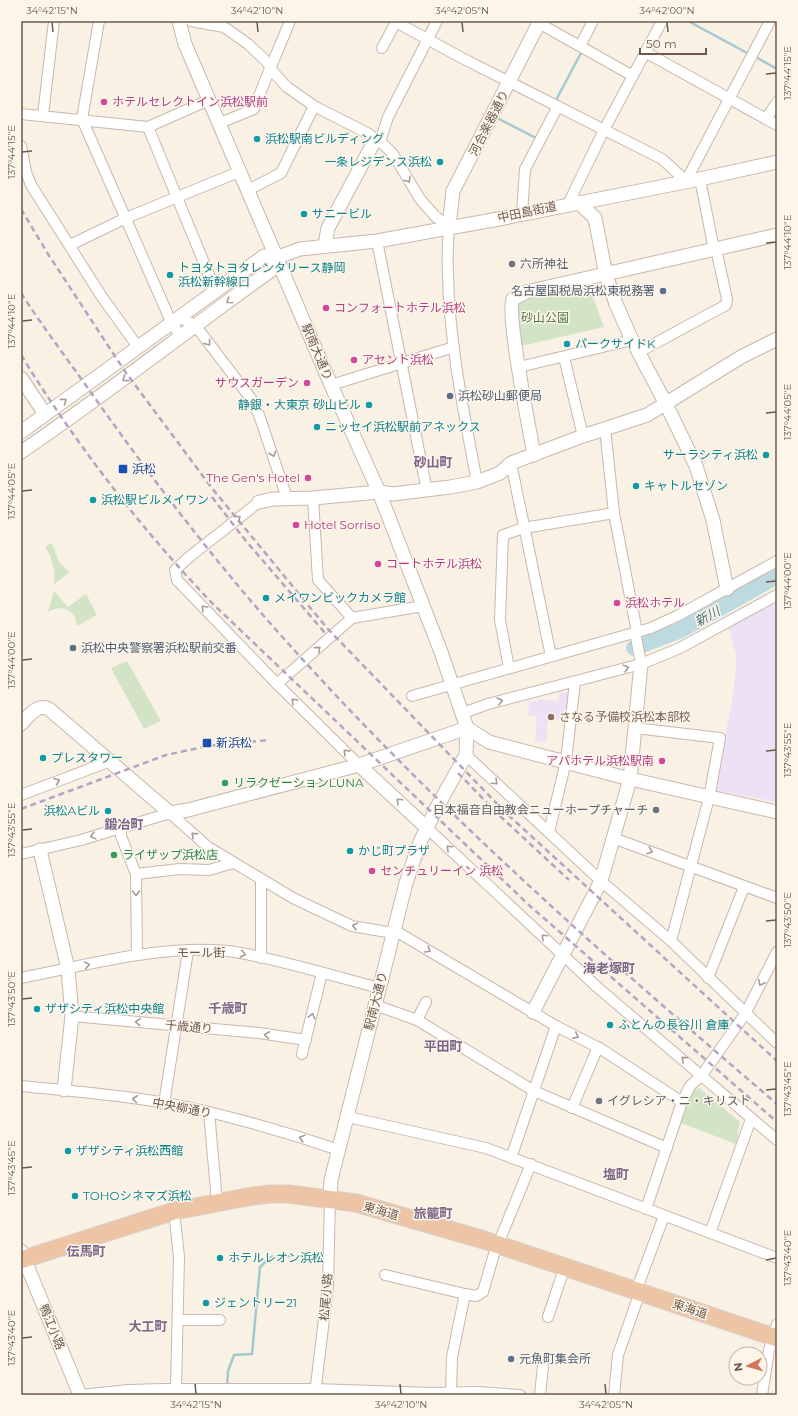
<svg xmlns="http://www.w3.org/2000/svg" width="798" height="1416" viewBox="0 0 798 1416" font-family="Montserrat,'Noto Sans JP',sans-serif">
<rect width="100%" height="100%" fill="#f9f1e4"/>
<g fill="#ede1f5">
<polygon points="777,598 777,802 714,790 733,696 736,669 736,655 728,626"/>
<polygon points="559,692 568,693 566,720 548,718 546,742 535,741 537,716 528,715 529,701 539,702 540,699 558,701"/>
</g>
<g fill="#d2e4c5">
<polygon points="587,288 590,290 604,327 521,346 518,306 522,300"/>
<path d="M51,543c8,13 3,18 19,29l-16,12c2,-13 -2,-27 -9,-37z"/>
<path d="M54,591l14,16 18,-13 11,21 -20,11c-1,-17 -16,-22 -29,-14z"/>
<polygon points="127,661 161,721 144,729 111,668"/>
<path d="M699,1088l41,34 -4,22 -58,-22c5,-13 8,-27 21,-34z"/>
</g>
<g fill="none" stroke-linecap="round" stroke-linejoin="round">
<g stroke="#a3c9d0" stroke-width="2.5">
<polyline points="688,21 749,54"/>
<polyline points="754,56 777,69"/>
<polyline points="555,102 582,51"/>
<polyline points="497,118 536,138 537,136"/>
<polyline points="227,1387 228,1371 234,1355 252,1354 260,1267 271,1257 290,1256"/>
</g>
<polyline stroke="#bcdadf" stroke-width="16" points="634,648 681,630 777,576"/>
<g stroke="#c8b8ac" stroke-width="12">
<g id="minor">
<polyline points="99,21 82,119 172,324 181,336"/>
<path d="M191,21l33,6 24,17 18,17 8,12 13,14 27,19 55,28 16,12 8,8 27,45 15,17 14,11c-1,15 -2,31 -1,46 1,70 16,140 29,209"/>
<polyline points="394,21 462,58 662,159 686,181 770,21"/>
<polyline points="535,21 633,76"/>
<polyline points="580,46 593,21"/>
<polyline points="382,48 396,22"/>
<polyline points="645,52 777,125"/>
<polyline points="21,114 148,127 209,100"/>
<polyline points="43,115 54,21"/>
<polyline points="766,119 777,102"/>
<path d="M220,123l34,-14c11,-30 24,-58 36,-88"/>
<polyline points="148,127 216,292"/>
<polyline points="380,142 388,117 437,21"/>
<polyline points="21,146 26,172 31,185 102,297 138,347"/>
<polyline points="700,179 714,250"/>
<polyline points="248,190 281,173 314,106"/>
<polyline points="568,204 604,130 662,21"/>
<polyline points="522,214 525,169 558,106"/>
<polyline points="377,241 427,491"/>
<polyline points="70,245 126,218 241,171"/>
<polyline points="180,318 195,325 252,400 259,415 287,498"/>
<polyline points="639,352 726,305 727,299 716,249"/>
<polyline points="564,357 583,436"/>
<polyline points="519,367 632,340"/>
<polyline points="331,385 454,347"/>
<polyline points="605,428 614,513 637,632"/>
<polyline points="511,463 551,656"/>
<polyline points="313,498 318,580 352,618"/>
<polyline points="259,502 188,558 175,570 177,580 277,684 359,765"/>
<polyline points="635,632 641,664"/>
<polyline points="509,668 500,620 503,535 524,528 614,513"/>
<polyline points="277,684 352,618 423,606"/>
<polyline points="412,696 651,628 679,615 777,561"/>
<polyline points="463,713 488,704 641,664 680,648 777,595"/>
<polyline points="635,728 720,738 709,798 671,941"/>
<polyline points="466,755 601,881 671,941 777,1043"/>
<polyline points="21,795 108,762"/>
<polyline points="427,828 597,987 777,1140"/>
<polyline points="121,829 121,836 136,874 137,955"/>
<polyline points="549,832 566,761 575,682"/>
<polyline points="613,838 777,898"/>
<polyline points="21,854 81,840 170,813 208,847 293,898 352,926 393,933"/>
<polyline points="136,874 180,869 209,870 233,863"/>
<polyline points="394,930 556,1026 601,1049 682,1102"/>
<polyline points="261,958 261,880"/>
<path d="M21,978c66,-13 153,-37 220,-25 46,9 93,23 138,35"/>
<polyline points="708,978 744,887"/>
<polyline points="375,1005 417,1020 534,1091 667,1148"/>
<polyline points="72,1016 259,1033 306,1040"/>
<polyline points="417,1020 426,1002"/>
<polyline points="302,1054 322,973"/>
<path d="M21,1086c61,6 124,11 184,25 45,11 90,24 134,39"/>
<polyline points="164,1104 188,951"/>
<polyline points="572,1108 598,1047"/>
<polyline points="209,1112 217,1202"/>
<polyline points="348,1117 486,1148 777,1258"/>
<polyline points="511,1158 556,1026"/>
<polyline points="646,1209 682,1102 690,1086 702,1075 745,1014 777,952"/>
<polyline points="174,1211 179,1257 176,1389"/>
<polyline points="710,1233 751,1119"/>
<polyline points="385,1275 465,1294"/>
<polyline points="636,1291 664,1216"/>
<polyline points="548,1317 565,1266"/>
<polyline points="178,1320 220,1320"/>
<polyline points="451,1392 452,1357 465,1294 476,1296 483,1292 494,1254 531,1164"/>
<polyline points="315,1394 328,1285 330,1199"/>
<polyline points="80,1395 129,1390 163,1389 315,1389 432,1393 477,1392 520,1395"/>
<polyline points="540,1395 543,1366"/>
<polyline points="614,1395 618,1355 640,1292"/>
<polyline points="762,1395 769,1350 777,1324"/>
</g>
</g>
<g stroke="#c8b8ac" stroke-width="15">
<g id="tertiary">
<polyline points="179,21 185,44 331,385 379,492 441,652 467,728 466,755 437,807 420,842 406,883 331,1180 330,1199"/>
<polyline points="578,202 595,218 606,275 616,304 632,340 666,404 696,466 713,520 727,589"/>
<polyline points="449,227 453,191 540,21"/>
<polyline points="325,245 328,228 375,140"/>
<polyline points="21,378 45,414"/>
<polyline points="21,432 264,256 278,257 300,249 377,241 504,218 700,179 777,162"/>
<path d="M21,452c86,-58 167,-123 252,-183l5,-12"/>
<path d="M534,455c-4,-23 -28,-142 -21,-156l13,-7 251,-57"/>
<polyline points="259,502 273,499 313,498 379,492 393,494 450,487 477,482 500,473 511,463 583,436 647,415 741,357 777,339"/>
<path d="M21,724c8,-8 16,-21 28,-15l121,104 18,-3 171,-45 108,-37 22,14 141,37 147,33"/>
<polyline points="359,765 427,828"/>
<polyline points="40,850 68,969 72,1016 64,1090"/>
<polyline points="533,1012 601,881 630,779 641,664"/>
<polyline points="21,1251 80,1395"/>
</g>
</g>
<g stroke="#d6d1cd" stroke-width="19">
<polyline id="trunk" points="21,1259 24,1259 174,1211 247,1197 269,1194 289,1194 356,1203 484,1240 777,1338"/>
</g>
<use href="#minor" stroke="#fff" stroke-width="10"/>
<use href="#tertiary" stroke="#fff" stroke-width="13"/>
<use href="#trunk" stroke="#edc4a4" stroke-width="17"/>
<g stroke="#b3a5c0" stroke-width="2.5" stroke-dasharray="6 4" stroke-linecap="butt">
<polyline points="21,209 48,254 124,370 211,487 327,628 505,812 777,1061"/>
<path d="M21,293c22,34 47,67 71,101 56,79 114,156 178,229 154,175 330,330 507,481"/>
<path d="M21,355c55,89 120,174 192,249l317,302 247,216"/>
<polyline points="212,497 246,541 325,633"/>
<polyline points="458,773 500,816 569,880"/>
<polyline points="21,809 166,755 208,746 269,740"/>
</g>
</g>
<defs><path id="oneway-chevron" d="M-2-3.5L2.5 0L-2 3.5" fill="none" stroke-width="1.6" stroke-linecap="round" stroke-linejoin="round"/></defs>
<g stroke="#a79b94">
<use href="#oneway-chevron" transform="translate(408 180) rotate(57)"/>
<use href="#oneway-chevron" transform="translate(229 301) rotate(145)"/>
<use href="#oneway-chevron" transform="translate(208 343) rotate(53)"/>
<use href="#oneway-chevron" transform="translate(125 379) rotate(144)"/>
<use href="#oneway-chevron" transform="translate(64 401) rotate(-36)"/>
<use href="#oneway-chevron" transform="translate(273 454) rotate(71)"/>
<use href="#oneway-chevron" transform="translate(238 518) rotate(-38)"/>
<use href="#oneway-chevron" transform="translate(204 608) rotate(-134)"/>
<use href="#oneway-chevron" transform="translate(318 649) rotate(-41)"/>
<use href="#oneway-chevron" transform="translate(626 668) rotate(-15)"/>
<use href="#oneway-chevron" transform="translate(294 701) rotate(-135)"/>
<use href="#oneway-chevron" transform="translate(500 701) rotate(-14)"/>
<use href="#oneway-chevron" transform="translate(346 752) rotate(-136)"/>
<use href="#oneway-chevron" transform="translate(57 781) rotate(-22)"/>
<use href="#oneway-chevron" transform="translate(495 782) rotate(43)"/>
<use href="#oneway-chevron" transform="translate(399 801) rotate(-137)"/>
<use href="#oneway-chevron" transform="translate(194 835) rotate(-138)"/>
<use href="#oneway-chevron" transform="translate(93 836) rotate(165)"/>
<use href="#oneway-chevron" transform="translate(449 848) rotate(-137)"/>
<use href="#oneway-chevron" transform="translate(650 851) rotate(19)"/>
<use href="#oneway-chevron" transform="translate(136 893) rotate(90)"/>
<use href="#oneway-chevron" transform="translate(355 926) rotate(-165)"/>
<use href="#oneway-chevron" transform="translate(544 937) rotate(-137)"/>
<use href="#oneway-chevron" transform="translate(428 950) rotate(31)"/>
<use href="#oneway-chevron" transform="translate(243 954) rotate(11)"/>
<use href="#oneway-chevron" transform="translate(87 965) rotate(-10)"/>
<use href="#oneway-chevron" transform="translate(761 983) rotate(117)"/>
<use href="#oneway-chevron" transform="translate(312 1016) rotate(-76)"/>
<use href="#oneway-chevron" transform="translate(138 1022) rotate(-175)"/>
<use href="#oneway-chevron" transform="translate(267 1035) rotate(-172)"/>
<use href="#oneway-chevron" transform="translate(576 1036) rotate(27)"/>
<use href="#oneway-chevron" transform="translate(684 1059) rotate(-140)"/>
<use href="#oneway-chevron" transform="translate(135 1099) rotate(-173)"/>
<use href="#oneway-chevron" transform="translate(302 1138) rotate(-162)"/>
</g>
<path fill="none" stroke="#6d594d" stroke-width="1.5" d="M52,22l1,10M257,22l1,10M462,22l1,10M667,22l1,10M766,74l10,-1M22,152l10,-1M766,243l10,-1M22,321l10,-1M766,413l10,-1M22,491l10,-1M766,582l10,-1M22,660l10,-1M766,751l10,-1M22,830l10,-1M766,921l10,-1M22,999l10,-1M766,1090l10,-1M22,1168l10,-1M766,1260l10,-2M22,1338l10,-1M195,1384l1,10M400,1384l1,10M605,1384l1,10"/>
<g fill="#d1479c" stroke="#fcf5ea" stroke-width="1.5">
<circle cx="104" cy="102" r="4"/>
<circle cx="326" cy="308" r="4"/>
<circle cx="354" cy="360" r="4"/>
<circle cx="307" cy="383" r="4"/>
<circle cx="308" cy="478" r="4"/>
<circle cx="296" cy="525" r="4"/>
<circle cx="378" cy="564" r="4"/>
<circle cx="617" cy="603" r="4"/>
<circle cx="662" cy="761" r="4"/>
<circle cx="372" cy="871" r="4"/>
</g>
<g fill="#0f9aa8" stroke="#fcf5ea" stroke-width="1.5">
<circle cx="257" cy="139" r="4"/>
<circle cx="440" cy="162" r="4"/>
<circle cx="304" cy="214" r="4"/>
<circle cx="170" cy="275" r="4"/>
<circle cx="567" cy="344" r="4"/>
<circle cx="369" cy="405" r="4"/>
<circle cx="317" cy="427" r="4"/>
<circle cx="766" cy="455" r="4"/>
<circle cx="636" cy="486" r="4"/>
<circle cx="93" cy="500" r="4"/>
<circle cx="266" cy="598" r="4"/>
<circle cx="43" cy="758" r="4"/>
<circle cx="108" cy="811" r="4"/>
<circle cx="350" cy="851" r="4"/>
<circle cx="37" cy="1009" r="4"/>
<circle cx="610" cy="1025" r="4"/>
<circle cx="68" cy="1151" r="4"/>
<circle cx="75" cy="1196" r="4"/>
<circle cx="220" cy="1258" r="4"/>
<circle cx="206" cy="1303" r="4"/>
</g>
<g fill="#6b7280" stroke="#fcf5ea" stroke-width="1.5">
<circle cx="512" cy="264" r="4"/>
<circle cx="656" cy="810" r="4"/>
<circle cx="599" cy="1101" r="4"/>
</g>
<g fill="#5c6f8a" stroke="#fcf5ea" stroke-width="1.5">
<circle cx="663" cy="291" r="4"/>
<circle cx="450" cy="396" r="4"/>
<circle cx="73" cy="648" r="4"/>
<circle cx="511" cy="1359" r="4"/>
</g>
<g fill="#1a4fb4" stroke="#fcf5ea" stroke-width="1.5">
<rect x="118" y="464" width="10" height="10" rx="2"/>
<rect x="202" y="738" width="10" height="10" rx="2"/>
</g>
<circle fill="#8d6e63" stroke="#fcf5ea" stroke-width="1.5" cx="551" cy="717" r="4"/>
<g fill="#2e9e5b" stroke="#fcf5ea" stroke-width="1.5">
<circle cx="225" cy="783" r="4"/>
<circle cx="114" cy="855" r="4"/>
</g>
<g text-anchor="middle" stroke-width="3" stroke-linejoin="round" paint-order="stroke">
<g font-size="12" fill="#b23c85" stroke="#fcf5ea" text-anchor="start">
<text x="112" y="106">ホテルセレクトイン浜松駅前</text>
<text x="334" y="312">コンフォートホテル浜松</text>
<text x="362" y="364">アセント浜松</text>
<text x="299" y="387" text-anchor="end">サウスガーデン</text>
<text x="300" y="482" text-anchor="end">The Gen's Hotel</text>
<text x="304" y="529">Hotel Sorriso</text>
<text x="386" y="568">コートホテル浜松</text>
<text x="625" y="607">浜松ホテル</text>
<text x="654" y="765" text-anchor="end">アパホテル浜松駅南</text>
<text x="380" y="875">センチュリーイン 浜松</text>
</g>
<g font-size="12" fill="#6d594d" stroke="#fcf5ea">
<text transform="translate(489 123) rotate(-63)" y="4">河合楽器通り</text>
<text transform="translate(527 212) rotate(-12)" y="4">中田島街道</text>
<text transform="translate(317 352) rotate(67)" y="4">駅南大通り</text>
<text x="201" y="957">モール街</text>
<text transform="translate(376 1001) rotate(-76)" y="4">駅南大通り</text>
<text transform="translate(189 1027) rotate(5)" y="4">千歳通り</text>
<text transform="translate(182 1108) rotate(11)" y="4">中央柳通り</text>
<text transform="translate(381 1211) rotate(16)" y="4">東海道</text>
<text transform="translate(326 1297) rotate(-85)" y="4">松尾小路</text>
<text transform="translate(690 1309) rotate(18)" y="4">東海道</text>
<text transform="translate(52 1327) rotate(68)" y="4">鴨江小路</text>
</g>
<g font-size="12" fill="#0d838f" stroke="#fcf5ea" text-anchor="start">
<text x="265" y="143">浜松駅南ビルディング</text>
<text x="432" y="166" text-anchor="end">一条レジデンス浜松</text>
<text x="312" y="218">サニービル</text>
<text x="178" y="272">トヨタトヨタレンタリース静岡<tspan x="178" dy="14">浜松新幹線口</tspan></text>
<text x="575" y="348">パークサイドK</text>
<text x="361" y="409" text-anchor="end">静銀・大東京 砂山ビル</text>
<text x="325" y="431">ニッセイ浜松駅前アネックス</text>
<text x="758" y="459" text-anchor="end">サーラシティ浜松</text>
<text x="644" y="490">キャトルセゾン</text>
<text x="101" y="504">浜松駅ビルメイワン</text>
<text x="274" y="602">メイワンビックカメラ館</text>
<text x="51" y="762">プレスタワー</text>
<text x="100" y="815" text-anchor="end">浜松Aビル</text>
<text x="358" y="855">かじ町プラザ</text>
<text x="45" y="1013">ザザシティ浜松中央館</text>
<text x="618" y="1029">ふとんの長谷川 倉庫</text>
<text x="76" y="1155">ザザシティ浜松西館</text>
<text x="83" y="1200">TOHOシネマズ浜松</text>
<text x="228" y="1262">ホテルレオン浜松</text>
<text x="214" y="1307">ジェントリー21</text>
</g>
<g font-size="12" fill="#5b616d" stroke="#fcf5ea" text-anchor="start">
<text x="520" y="268">六所神社</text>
<text x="648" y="814" text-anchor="end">日本福音自由教会ニューホープチャーチ</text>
<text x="607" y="1105">イグレシア・ニ・キリスト</text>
</g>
<g font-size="12" fill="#4e5e75" stroke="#fcf5ea" text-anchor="start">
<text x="655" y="295" text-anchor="end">名古屋国税局浜松東税務署</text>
<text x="458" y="400">浜松砂山郵便局</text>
<text x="81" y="652">浜松中央警察署浜松駅前交番</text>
<text x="519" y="1363">元魚町集会所</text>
</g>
<g font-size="12" fill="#57784a" stroke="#fcf5ea">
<text x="545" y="322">砂山公園</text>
</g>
<g font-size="12" fill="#164399" stroke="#fcf5ea" text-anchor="start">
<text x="132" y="473">浜松</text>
<text x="216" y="747">新浜松</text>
</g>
<g font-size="12" fill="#785e54" stroke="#fcf5ea" text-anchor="start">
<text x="559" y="721">さなる予備校浜松本部校</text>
</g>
<g font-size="12" fill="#27864d" stroke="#fcf5ea" text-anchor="start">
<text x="233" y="787">リラクゼーションLUNA</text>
<text x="122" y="859">ライザップ浜松店</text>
</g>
<g font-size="13" font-weight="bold" fill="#7d668a" stroke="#fcf5ea">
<text x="433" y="467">砂山町</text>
<text x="124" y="829">鍛冶町</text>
<text x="609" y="973">海老塚町</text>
<text x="228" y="1013">千歳町</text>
<text x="443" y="1051">平田町</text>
<text x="616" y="1179">塩町</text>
<text x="433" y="1218">旅籠町</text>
<text x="86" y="1256">伝馬町</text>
<text x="148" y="1331">大工町</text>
</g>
<g font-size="13" font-style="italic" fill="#4b757e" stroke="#fcf5ea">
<text transform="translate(707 616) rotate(-29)" y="5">新川</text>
</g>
</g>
<rect width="798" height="1416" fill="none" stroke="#fcf5ea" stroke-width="44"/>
<g transform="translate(748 1366) rotate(264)"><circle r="19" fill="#fcf5ea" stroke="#c3b7ab"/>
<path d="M0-3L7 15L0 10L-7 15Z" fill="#d37459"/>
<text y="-6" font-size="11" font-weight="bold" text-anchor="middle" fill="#6d594d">N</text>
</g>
<path d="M640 48v6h66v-6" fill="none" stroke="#6d594d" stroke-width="2"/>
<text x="646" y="48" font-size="12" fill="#6d594d" stroke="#fcf5ea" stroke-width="3" paint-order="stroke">50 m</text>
<rect x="22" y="22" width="754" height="1372" fill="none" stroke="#6d594d" stroke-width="1.5"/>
<g font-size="10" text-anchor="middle" fill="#6d594d">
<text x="52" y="14">34°42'15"N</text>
<text x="257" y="14">34°42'10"N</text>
<text x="462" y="14">34°42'05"N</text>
<text x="667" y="14">34°42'00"N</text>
<text transform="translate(787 73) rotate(-90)" y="4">137°44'15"E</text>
<text transform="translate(11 152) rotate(-90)" y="4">137°44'15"E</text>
<text transform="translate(787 242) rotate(-90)" y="4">137°44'10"E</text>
<text transform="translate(11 321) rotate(-90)" y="4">137°44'10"E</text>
<text transform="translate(787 412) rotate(-90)" y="4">137°44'05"E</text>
<text transform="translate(11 491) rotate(-90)" y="4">137°44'05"E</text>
<text transform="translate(787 581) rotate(-90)" y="4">137°44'00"E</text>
<text transform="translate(11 660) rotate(-90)" y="4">137°44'00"E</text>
<text transform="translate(787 750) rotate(-90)" y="4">137°43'55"E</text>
<text transform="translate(11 830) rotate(-90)" y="4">137°43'55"E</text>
<text transform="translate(787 920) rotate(-90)" y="4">137°43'50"E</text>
<text transform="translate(11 999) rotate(-90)" y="4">137°43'50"E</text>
<text transform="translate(787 1089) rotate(-90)" y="4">137°43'45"E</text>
<text transform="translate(11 1168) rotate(-90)" y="4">137°43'45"E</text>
<text transform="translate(787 1258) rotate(-90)" y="4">137°43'40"E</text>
<text transform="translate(11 1338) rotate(-90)" y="4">137°43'40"E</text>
<text x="196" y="1408">34°42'15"N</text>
<text x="401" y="1408">34°42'10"N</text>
<text x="606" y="1408">34°42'05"N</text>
</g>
</svg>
